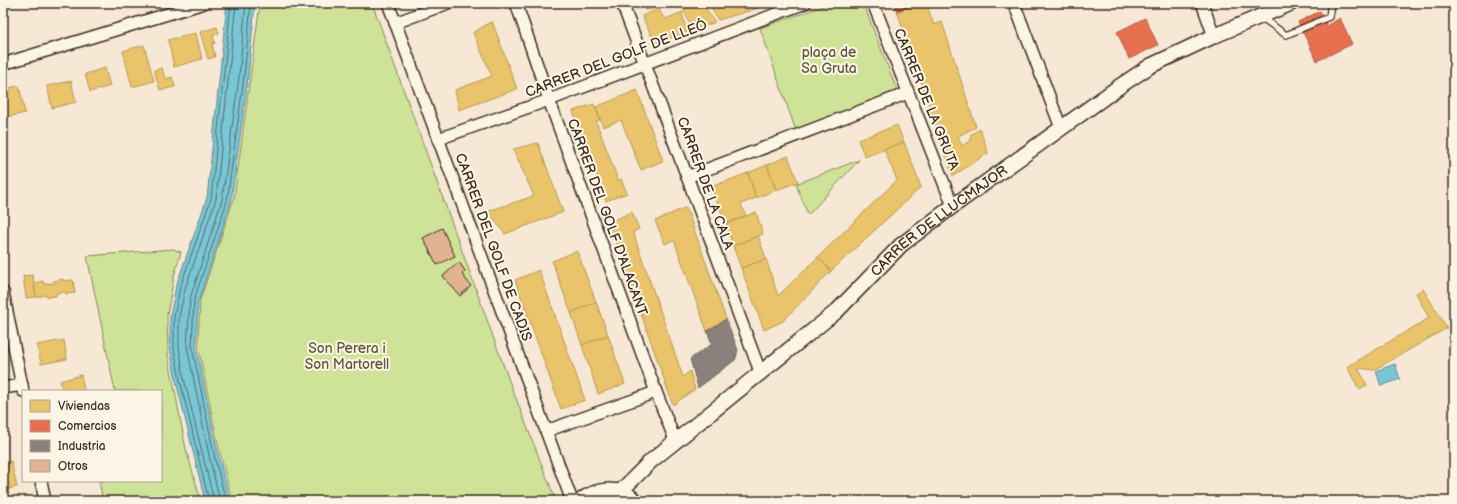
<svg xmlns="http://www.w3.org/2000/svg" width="1457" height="504" viewBox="0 0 1457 504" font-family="'Balsamiq Sans',sans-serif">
<rect width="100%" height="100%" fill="#f6e8d4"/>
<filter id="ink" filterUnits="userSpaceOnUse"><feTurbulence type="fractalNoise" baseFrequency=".025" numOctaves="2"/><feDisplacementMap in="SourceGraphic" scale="8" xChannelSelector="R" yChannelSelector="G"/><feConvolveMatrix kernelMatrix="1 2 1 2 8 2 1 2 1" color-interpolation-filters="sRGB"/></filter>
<g filter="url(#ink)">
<g fill="#cee398" stroke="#84865b">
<polygon points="260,3 372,3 511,386 556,501 232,501 217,440 198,346 200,300 234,198"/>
<polygon points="832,3 863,3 897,90 796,131 760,28"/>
<polygon points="859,160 808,215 796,184"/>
<polygon points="173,249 181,252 174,276 167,315 168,354 186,449 201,501 103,501 99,481 161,481 161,391 115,391 87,256"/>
</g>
<g fill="#79c7d6" stroke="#60888c">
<polygon points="227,3 255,3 248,78 231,202 198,302 196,347 219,458 230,501 205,501 176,381 170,348 170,316 176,286 207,198"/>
<polygon points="1395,364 1400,379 1381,386 1376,371"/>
</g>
<g fill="#e9c46a" stroke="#b59653">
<polygon points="644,3 659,3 660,7 646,10"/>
<polygon points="697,3 702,3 715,22 693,31 683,9"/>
<polygon points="709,3 758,3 759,8 718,20"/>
<polygon points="919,3 926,3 934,25 942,22 976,127 958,136 962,146 971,140 970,135 980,129 988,153 953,176 897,11"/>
<polygon points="658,9 665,19 683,12 682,13 687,32 655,43 642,16"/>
<polygon points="492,21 517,89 459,110 455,90 492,76 473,33"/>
<polygon points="217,27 219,33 213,35 215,43 212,44 215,57 208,59 200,32"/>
<polygon points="196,33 202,59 174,67 168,40"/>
<polygon points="144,45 154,81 132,87 123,51"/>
<polygon points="105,68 110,86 90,92 85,74"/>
<polygon points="162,68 165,79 172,77 175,87 160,90 154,70"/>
<polygon points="71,81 76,102 52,108 47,86"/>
<polygon points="19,86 25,113 3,118 3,89"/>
<polygon points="637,90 663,161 641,170 621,120 603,127 596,107"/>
<polygon points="594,104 600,120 596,121 618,180 621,179 627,193 606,201 573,111"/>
<polygon points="897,125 904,142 865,157 858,140"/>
<polygon points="904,142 921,187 831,271 818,257 897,180 884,149"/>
<polygon points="538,143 563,212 505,234 488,211 534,196 513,149"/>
<polygon points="788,156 798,182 776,190 767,165"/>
<polygon points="767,165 776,190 756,198 748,173"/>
<polygon points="748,173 756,198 741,204 746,216 726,224 711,187"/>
<polygon points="686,207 726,319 707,331 674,240 665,244 655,221"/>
<polygon points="632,212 639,229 633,232 683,377 690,371 695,389 673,405 609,222"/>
<polygon points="756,212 763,234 733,246 726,224"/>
<polygon points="758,236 766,259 741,268 733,246"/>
<polygon points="577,251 596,302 571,313 552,261"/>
<polygon points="818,257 831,271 783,321 764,330 741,268 766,259 778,296"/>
<polygon points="539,270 585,400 561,409 515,280"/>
<polygon points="33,275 36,297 26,298 23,276"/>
<polygon points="63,279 63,281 73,280 75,293 66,294 65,292 56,293 56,296 47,297 47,295 36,297 34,283 43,281 44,284 54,283 54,281"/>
<polygon points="1423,289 1447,328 1374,370 1358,368 1367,385 1359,389 1347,367 1429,318 1416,293"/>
<polygon points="596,302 608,335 582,345 571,313"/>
<polygon points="608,335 625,384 598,394 582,345"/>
<polygon points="64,340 67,359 41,364 37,345"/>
<polygon points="81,375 84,390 79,391 63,391 60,381"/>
<polygon points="11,461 17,487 3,490 3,463"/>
</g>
<g fill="#e76f51" stroke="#b35a42">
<polygon points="894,3 919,3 897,11"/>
<polygon points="1320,11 1327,26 1340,18 1352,44 1317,61 1298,22"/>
<polygon points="1145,18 1158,45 1129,59 1117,32"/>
</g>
<polygon fill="#8a817c" stroke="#726760" points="726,319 738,350 736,358 735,360 698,388 690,359 712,344 707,331"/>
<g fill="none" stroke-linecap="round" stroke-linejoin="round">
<g stroke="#546968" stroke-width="1">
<polyline points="209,501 180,380 174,348 174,317 180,287 211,199 231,3"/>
<polyline points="214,501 184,379 179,347 179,317 185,289 216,199 236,3"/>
<polyline points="220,501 210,460 187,346 190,299 222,200 239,77 246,3"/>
<polyline points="226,501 215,459 192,346 194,300 227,201 244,77 251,3"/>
</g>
</g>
<g fill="#e0b490" stroke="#3b2a1e">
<polygon points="442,228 455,256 437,265 423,238"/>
<polygon points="459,262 465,271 462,274 471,286 460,296 443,276"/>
</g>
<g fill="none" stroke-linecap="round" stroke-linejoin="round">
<g stroke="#3b2a1e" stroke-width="8">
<polyline id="service" points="1261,17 1286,35 1329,17 1331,3"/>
</g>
<g stroke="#3b2a1e" stroke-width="14">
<g id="minor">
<polyline points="388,3 572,501"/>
<polyline points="516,3 549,100 656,392 675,440"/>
<polyline points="622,3 761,374"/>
<polyline points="873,3 953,206"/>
<polyline points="1014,3 1061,128"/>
<polyline points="1202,3 1214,36"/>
<polyline points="395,23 448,3"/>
<polyline points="3,64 204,3"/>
<polyline points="438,139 549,100 805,3"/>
<polyline points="687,177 908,93"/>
<polyline points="3,292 23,391"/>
<polyline points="3,388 22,385"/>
<polyline points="546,431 656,392"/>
<polyline points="41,481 45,501"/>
</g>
</g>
<g stroke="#3b2a1e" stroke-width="17">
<g id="tertiary">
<path id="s1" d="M621,491l30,-30 186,-150 64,-66 52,-39 167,-120 30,-20 64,-30 78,-33"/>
<path d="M580,501c17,-13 40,-15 56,0"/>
</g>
</g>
<use href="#service" stroke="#fcf5e5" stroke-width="5.5"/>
<use href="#minor" stroke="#fcf5e5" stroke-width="11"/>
<use href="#tertiary" stroke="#fcf5e5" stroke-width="14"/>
</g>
</g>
<g text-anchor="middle" stroke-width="4" stroke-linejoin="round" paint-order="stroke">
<g font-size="14" fill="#60583c" stroke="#fcf5e5">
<text x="829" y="57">plaça de<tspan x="829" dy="16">Sa Gruta</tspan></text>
<text x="347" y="353">Son Perera i<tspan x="347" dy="16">Son Martorell</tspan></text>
</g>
<g font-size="14" fill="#3b2a1e" stroke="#fcf5e5">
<text transform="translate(616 58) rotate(-21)" y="5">CARRER DEL GOLF DE LLEÓ</text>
<text transform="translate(927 99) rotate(68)" y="5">CARRER DE LA GRUTA</text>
<text transform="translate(706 183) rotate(70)" y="5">CARRER DE LA CALA</text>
<text transform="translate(608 217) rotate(70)" y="5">CARRER DEL GOLF D'ALACANT</text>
<text dy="5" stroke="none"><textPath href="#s1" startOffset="418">CARRER DE LLUCMAJOR</textPath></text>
<text transform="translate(494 247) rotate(70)" y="5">CARRER DEL GOLF DE CADIS</text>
</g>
</g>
<rect width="1457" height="504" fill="none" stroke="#fcf5e5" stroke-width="16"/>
<rect x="8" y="8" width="1441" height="488" fill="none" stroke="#3b2a1e" stroke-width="1.5" filter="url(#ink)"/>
<rect x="22" y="390" width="140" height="92" fill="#fcf5e5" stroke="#afa495"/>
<rect x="30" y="400" width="20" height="12" fill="#e9c46a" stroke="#afa495"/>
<text x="58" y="410" font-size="12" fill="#3b2a1e">Viviendas</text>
<rect x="30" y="420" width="20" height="12" fill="#e76f51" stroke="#afa495"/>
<text x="58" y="430" font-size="12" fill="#3b2a1e">Comercios</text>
<rect x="30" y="440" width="20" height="12" fill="#8a817c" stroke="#afa495"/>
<text x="58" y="450" font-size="12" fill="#3b2a1e">Industria</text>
<rect x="30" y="460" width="20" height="12" fill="#e0b490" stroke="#afa495"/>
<text x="58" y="470" font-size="12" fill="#3b2a1e">Otros</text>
</svg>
